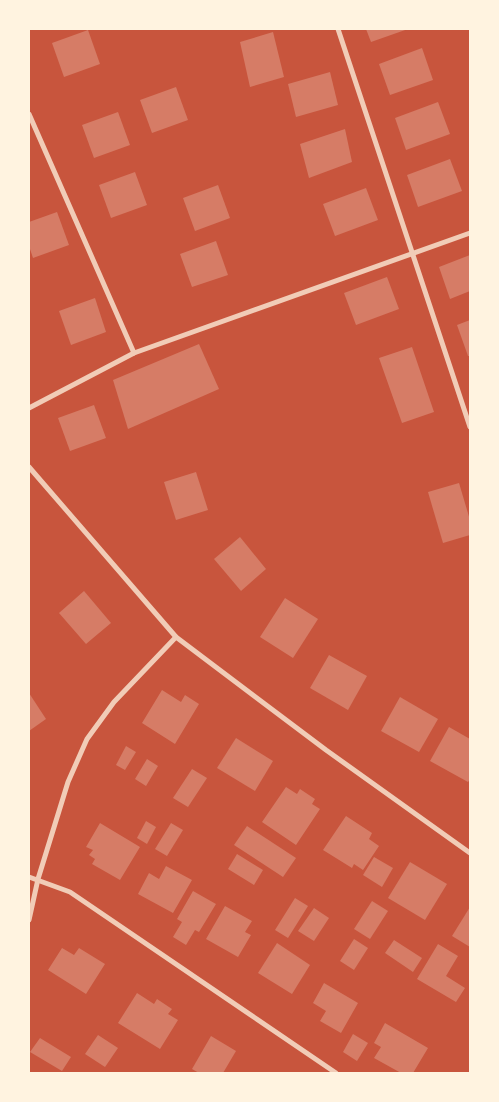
<svg xmlns="http://www.w3.org/2000/svg" width="499" height="1102" viewBox="0 0 499 1102" font-family="'Roboto Serif',serif">
<rect width="100%" height="100%" fill="#c8553d"/>
<g fill="#d67c66">
<polygon points="366,29 408,29 371,42"/>
<polygon points="88,30 100,64 64,77 52,43"/>
<polygon points="273,32 284,77 250,87 240,42"/>
<polygon points="422,48 433,80 390,95 379,64"/>
<polygon points="330,72 338,105 296,117 288,84"/>
<polygon points="176,87 188,120 152,133 140,100"/>
<polygon points="438,102 450,134 406,150 395,118"/>
<polygon points="118,112 130,145 94,158 82,125"/>
<polygon points="345,129 352,162 309,178 300,144"/>
<polygon points="450,159 462,191 418,207 407,175"/>
<polygon points="135,172 147,205 111,218 99,185"/>
<polygon points="218,185 230,218 195,231 183,198"/>
<polygon points="366,188 378,220 335,236 323,204"/>
<polygon points="57,212 69,245 33,258 29,246 29,222"/>
<polygon points="216,241 228,275 192,287 180,254"/>
<polygon points="470,255 470,291 450,299 439,267"/>
<polygon points="387,277 399,309 356,325 344,293"/>
<polygon points="95,298 106,332 71,345 59,311"/>
<polygon points="470,320 470,356 468,356 457,325"/>
<polygon points="199,344 219,389 128,429 113,380"/>
<polygon points="412,347 434,412 402,423 379,358"/>
<polygon points="94,405 106,438 70,451 58,418"/>
<polygon points="196,472 208,510 176,520 164,482"/>
<polygon points="459,483 470,520 470,535 443,543 428,492"/>
<polygon points="240,537 266,569 241,591 214,559"/>
<polygon points="84,591 111,623 86,644 59,613"/>
<polygon points="285,598 318,619 293,658 260,637"/>
<polygon points="329,655 367,676 348,710 310,688"/>
<polygon points="162,690 181,702 185,695 199,704 175,744 142,723"/>
<polygon points="29,693 46,719 29,731"/>
<polygon points="400,697 438,719 419,752 381,731"/>
<polygon points="449,727 470,739 470,779 468,782 430,761"/>
<polygon points="236,738 273,761 255,791 217,768"/>
<polygon points="126,746 136,752 125,770 116,765"/>
<polygon points="147,759 158,766 146,786 135,779"/>
<polygon points="192,769 207,778 188,807 173,798"/>
<polygon points="286,787 297,794 300,789 315,799 312,804 320,809 296,845 262,822"/>
<polygon points="346,816 372,833 369,839 379,846 363,870 354,864 352,868 323,850"/>
<polygon points="146,821 156,827 147,844 137,838"/>
<polygon points="100,823 140,847 120,880 92,864 95,859 89,855 93,850 86,847"/>
<polygon points="171,823 183,830 167,856 155,849"/>
<polygon points="247,826 296,858 283,877 234,845"/>
<polygon points="237,854 263,870 254,885 228,869"/>
<polygon points="374,857 393,868 382,887 363,875"/>
<polygon points="410,862 447,884 425,920 388,898"/>
<polygon points="166,866 192,880 173,913 138,894 149,873 159,879"/>
<polygon points="193,891 216,904 199,932 195,930 186,945 173,937 182,922 177,919"/>
<polygon points="295,898 308,906 288,938 275,930"/>
<polygon points="372,901 388,911 370,939 354,929"/>
<polygon points="225,906 252,921 245,932 251,935 238,957 206,939"/>
<polygon points="470,907 470,947 452,936"/>
<polygon points="314,908 329,918 314,941 298,931"/>
<polygon points="354,939 368,948 354,970 340,961"/>
<polygon points="394,940 422,958 413,972 385,953"/>
<polygon points="277,943 310,965 292,994 258,973"/>
<polygon points="438,944 458,956 446,976 465,988 456,1002 417,979"/>
<polygon points="62,948 74,955 79,948 105,964 86,994 48,970"/>
<polygon points="324,983 358,1003 341,1033 320,1021 326,1011 313,1003"/>
<polygon points="137,993 154,1004 157,999 172,1009 168,1014 178,1020 160,1049 118,1023"/>
<polygon points="385,1023 428,1048 413,1073 401,1073 374,1058 381,1047 374,1043"/>
<polygon points="353,1034 368,1043 357,1061 343,1052"/>
<polygon points="98,1035 118,1048 105,1067 85,1054"/>
<polygon points="211,1036 236,1051 223,1073 199,1073 192,1069"/>
<polygon points="40,1038 71,1057 62,1071 30,1052"/>
</g>
<g fill="none" stroke-linecap="round" stroke-linejoin="round">
<g stroke="#f1ccb7" stroke-width="5">
<polyline points="338,29 470,427"/>
<polyline points="29,114 134,353"/>
<polyline points="29,408 134,353 470,233"/>
<polyline points="29,467 176,637 326,750 470,853"/>
<polyline points="29,877 70,892 336,1073"/>
<polyline points="29,920 38,879 68,782 87,739 114,702 176,637"/>
</g>
</g>
<rect width="499" height="1102" fill="none" stroke="#fff3e0" stroke-width="60"/>
</svg>
